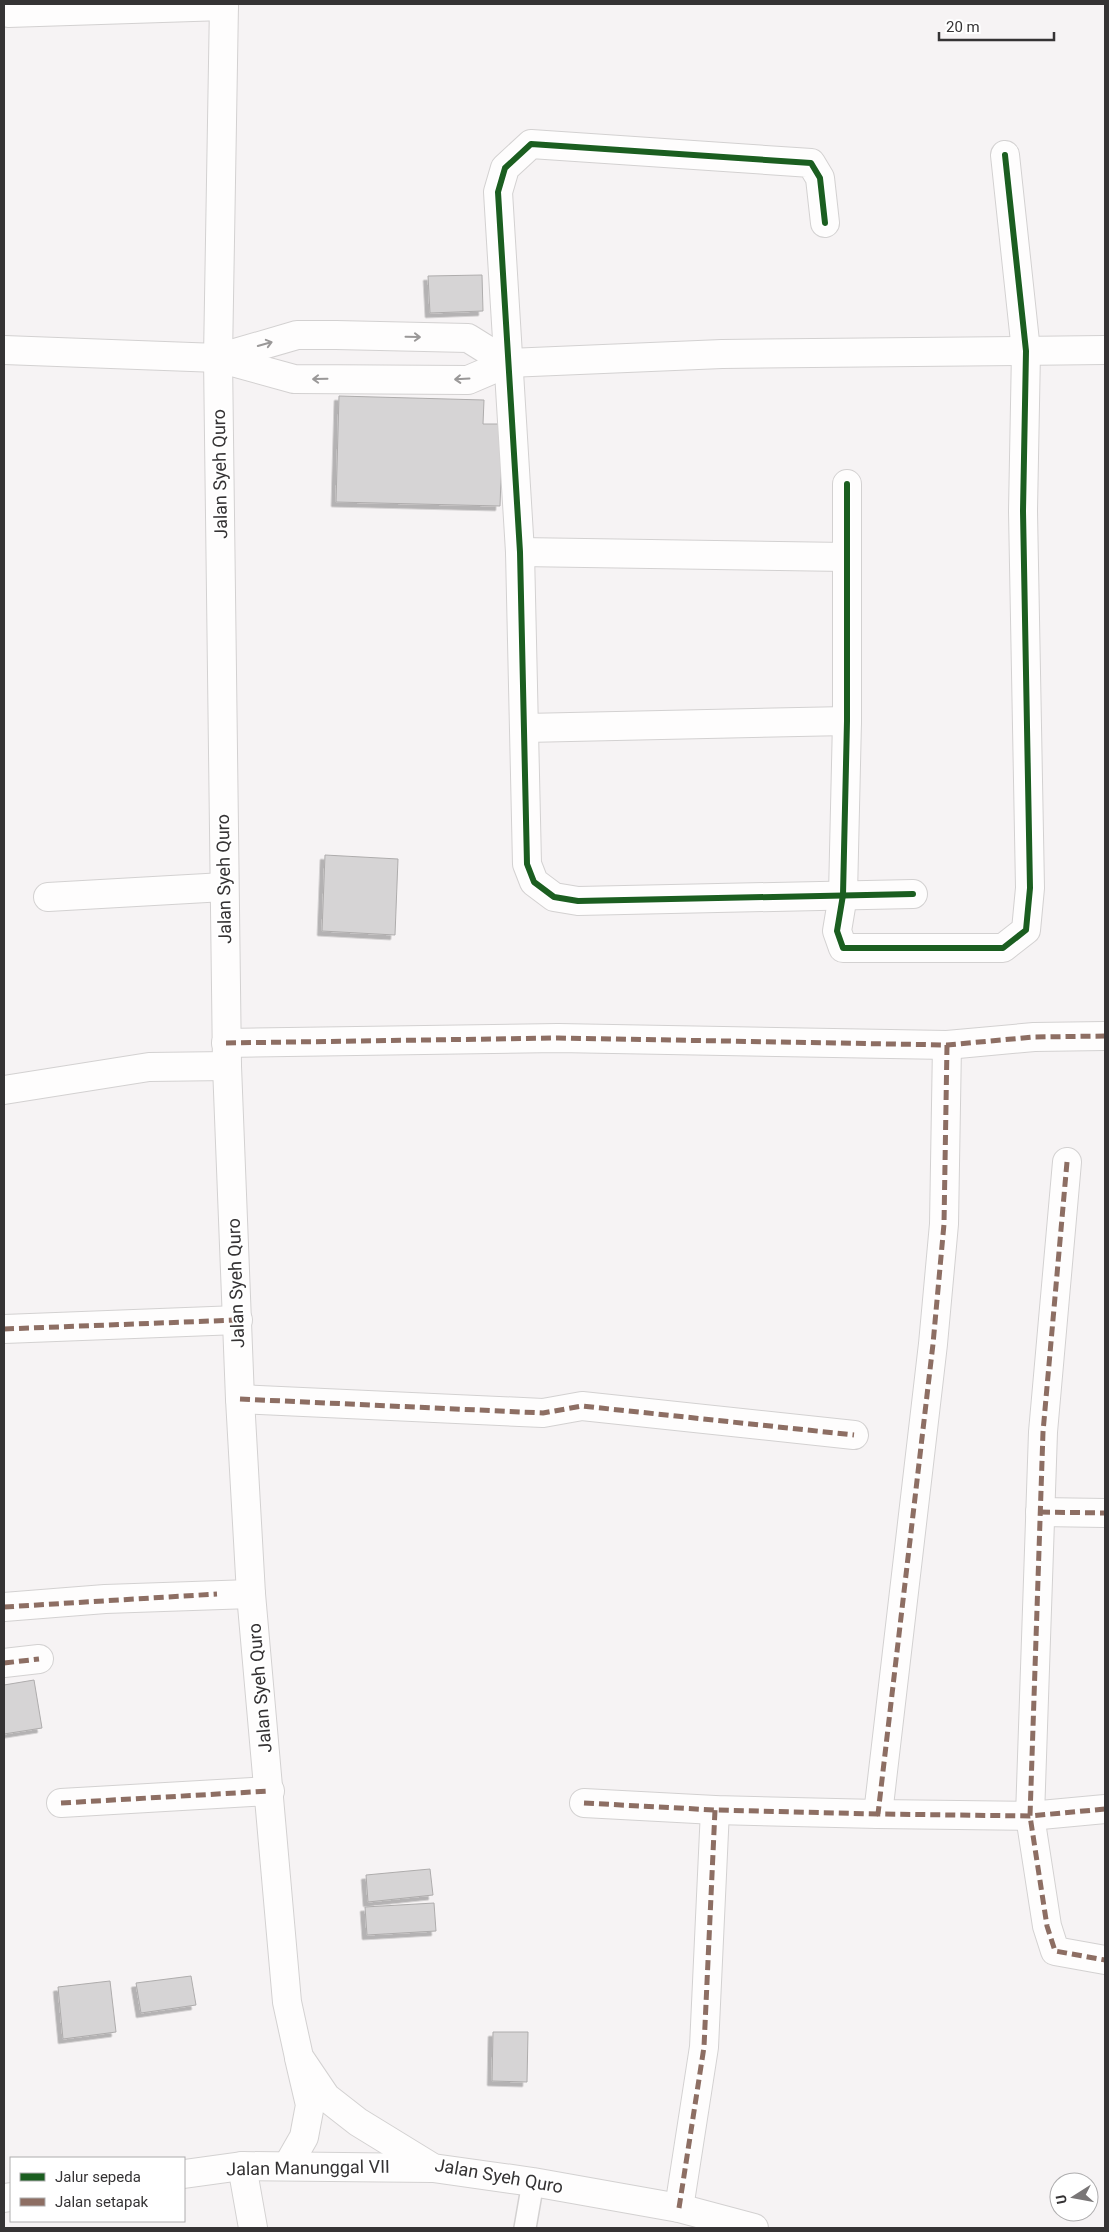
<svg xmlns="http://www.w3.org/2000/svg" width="1109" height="2232" viewBox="0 0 1109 2232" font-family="Roboto,sans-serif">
<defs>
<filter id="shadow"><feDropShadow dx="-4.5" dy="4.5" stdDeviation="0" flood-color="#0004"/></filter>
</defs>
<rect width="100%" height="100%" fill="#f6f3f4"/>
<g fill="#d6d4d5" stroke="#aeacac" filter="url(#shadow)">
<polygon points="482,275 483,311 430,313 428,276"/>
<polygon points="339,396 484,400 483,424 503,424 500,506 336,502"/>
<polygon points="325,855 398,859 395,935 322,931"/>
<polygon points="34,1680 42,1728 4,1734 4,1685"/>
<polygon points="430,1869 433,1895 368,1902 366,1875"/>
<polygon points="434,1903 436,1931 367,1935 365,1907"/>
<polygon points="191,1976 196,2005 141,2013 136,1983"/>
<polygon points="110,1981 116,2032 63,2039 58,1987"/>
<polygon points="493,2032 528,2032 527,2082 492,2081"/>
</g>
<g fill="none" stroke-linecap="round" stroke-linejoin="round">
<g stroke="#d3d1d1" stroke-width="24">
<polyline id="service" points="525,2228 533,2182"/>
</g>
<g stroke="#d3d1d1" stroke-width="30">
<g id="minor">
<polyline points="8,13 224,6"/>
<polyline points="825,223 820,178 811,163 531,144 505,168 498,192 520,552 527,864 534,882 554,897 578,901 913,894"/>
<polyline points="4,350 218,358 294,379 468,380 508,363 722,354 1105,350"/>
<polyline points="218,358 297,335 336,335 468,338 508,363"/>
<polyline points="847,484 847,721 843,895 837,931 843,948 1003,948 1026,930 1030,888 1023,511 1026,351 1005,155"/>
<polyline points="520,552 846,557"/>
<polyline points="525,728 847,721"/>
<polyline points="48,897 224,887"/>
<polyline points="226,1043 558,1038 947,1045 1034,1037 1105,1036"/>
<polyline points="947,1045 944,1224 933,1344 878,1814 1030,1816 1105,1809"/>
<polyline points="4,1090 149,1067 227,1066"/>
<polyline points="1067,1162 1043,1432 1030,1816 1047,1926 1055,1951 1105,1960"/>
<polyline points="4,1329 238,1320"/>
<polyline points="240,1399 543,1413 582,1406 854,1435"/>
<polyline points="1040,1512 1105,1513"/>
<polyline points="4,1607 105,1599 251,1594"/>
<polyline points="4,1663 39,1659"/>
<polyline points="61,1803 270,1791"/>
<polyline points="584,1803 715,1810 878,1814"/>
<polyline points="242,2166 253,2228"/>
<polyline points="679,2208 704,2047 715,1810"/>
</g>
</g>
<g stroke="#d3d1d1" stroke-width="30">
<g id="tertiary">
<polyline points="288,2165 304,2137 310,2105 299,2058"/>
<polyline points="184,2174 242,2166 433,2168"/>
<polyline points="4,2198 11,2197"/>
</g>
</g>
<g stroke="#d3d1d1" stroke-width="30">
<polyline id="primary" points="224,4 218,358 227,1066 240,1399 251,1594 287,2002 299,2057 326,2097 358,2122 433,2168 533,2182 679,2208 754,2228"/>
</g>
<use href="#service" stroke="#fefdfd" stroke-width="21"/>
<use href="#minor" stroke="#fefdfd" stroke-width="28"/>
<use href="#tertiary" stroke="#fefdfd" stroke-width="28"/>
<use href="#primary" stroke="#fefdfd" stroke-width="28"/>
<g stroke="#8d6e63" stroke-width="5" stroke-dasharray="10 5" stroke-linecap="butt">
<polyline points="226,1043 558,1038 947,1045 1034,1037 1105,1036"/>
<polyline points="947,1045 944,1224 933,1344 878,1814 1030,1816 1105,1809"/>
<polyline points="1067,1162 1043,1432 1030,1816 1047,1926 1055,1951 1105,1960"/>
<polyline points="4,1329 238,1320"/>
<polyline points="240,1399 543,1413 582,1406 854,1435"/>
<polyline points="1040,1512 1105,1513"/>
<polyline points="4,1607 217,1594"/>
<polyline points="4,1663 39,1659"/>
<polyline points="61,1803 270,1791"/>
<polyline points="584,1803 715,1810 878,1814"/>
<polyline points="679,2208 704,2047 715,1810"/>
</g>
<g stroke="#fff" stroke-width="9">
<g id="cycleway">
<polyline points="825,223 820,178 811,163 531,144 505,168 498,192 520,552 527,864 534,882 554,897 578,901 913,894"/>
<polyline points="847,484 847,721 843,895 837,931 843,948 1003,948 1026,930 1030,888 1023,511 1026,351 1005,155"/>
</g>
</g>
<use href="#cycleway" stroke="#1b5e20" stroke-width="6"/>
</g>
<defs><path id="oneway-shaft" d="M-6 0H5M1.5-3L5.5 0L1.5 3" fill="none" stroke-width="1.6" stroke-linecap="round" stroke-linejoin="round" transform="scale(1.25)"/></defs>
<g stroke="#9a9898">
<use href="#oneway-shaft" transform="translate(413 337) rotate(1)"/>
<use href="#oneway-shaft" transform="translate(265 344) rotate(-16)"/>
<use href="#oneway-shaft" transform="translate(320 379) rotate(179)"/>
<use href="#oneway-shaft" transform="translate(462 379) rotate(177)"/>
</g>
<g text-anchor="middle" stroke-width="4" stroke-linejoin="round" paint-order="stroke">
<g font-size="18" fill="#353334" stroke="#fff">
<text transform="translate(220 474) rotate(-91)" y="6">Jalan Syeh Quro</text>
<text transform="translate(224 879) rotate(-91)" y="6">Jalan Syeh Quro</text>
<text transform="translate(236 1283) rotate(-92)" y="6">Jalan Syeh Quro</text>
<text transform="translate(260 1688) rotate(-95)" y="6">Jalan Syeh Quro</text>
<text transform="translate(308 2168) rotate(-1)" y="6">Jalan Manunggal VII</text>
<text transform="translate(499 2176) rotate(10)" y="6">Jalan Syeh Quro</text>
</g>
</g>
<rect width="1109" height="2232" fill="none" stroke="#353334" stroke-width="10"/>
<rect x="10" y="2157" width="175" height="65" fill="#ffffff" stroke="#aeadae"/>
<rect x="20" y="2173" width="25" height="8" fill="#1b5e20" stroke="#aeadae"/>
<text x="55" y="2182" font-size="15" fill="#353334">Jalur sepeda</text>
<rect x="20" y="2198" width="25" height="8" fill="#8d6e63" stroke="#aeadae"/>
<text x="55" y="2207" font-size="15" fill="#353334">Jalan setapak</text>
<g transform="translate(1074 2197) rotate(259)"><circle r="24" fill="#ffffff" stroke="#aeadae"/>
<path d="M0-4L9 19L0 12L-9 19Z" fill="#797677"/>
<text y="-8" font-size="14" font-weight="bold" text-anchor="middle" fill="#353334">U</text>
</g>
<path d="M939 32v8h115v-8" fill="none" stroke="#353334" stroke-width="2.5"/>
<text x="946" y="32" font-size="15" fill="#353334" stroke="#ffffff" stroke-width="4" paint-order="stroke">20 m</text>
</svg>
